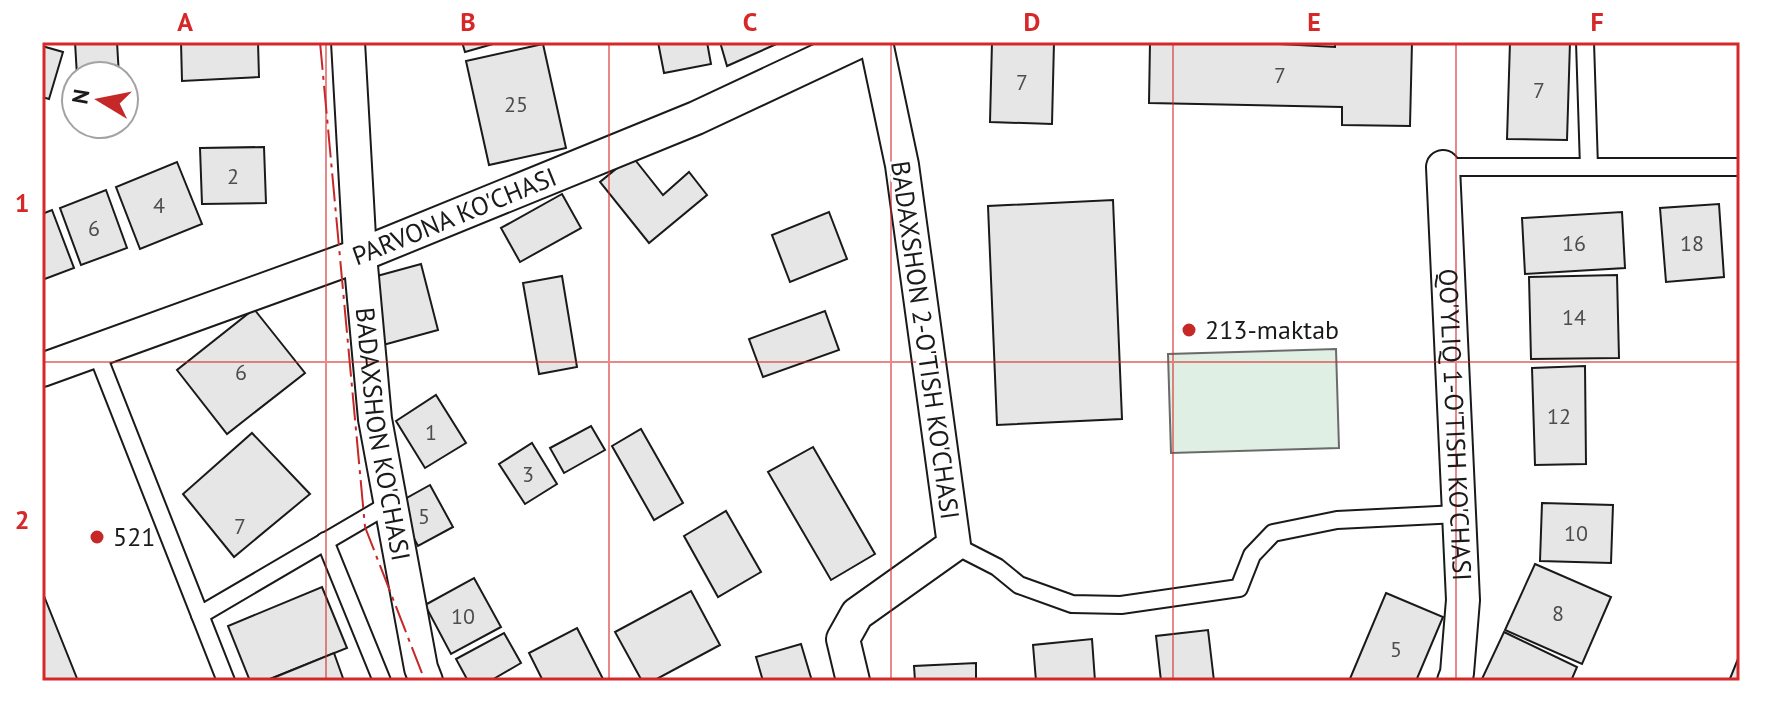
<svg xmlns="http://www.w3.org/2000/svg" width="1782" height="723" viewBox="0 0 1782 723" font-family="'PT Sans',sans-serif">
<rect width="100%" height="100%" fill="#fff"/>
<polygon fill="#e0efe3" stroke="#6a6a6a" stroke-width="2" points="1336,349 1339,448 1171,453 1168,354"/>
<g fill="#e6e6e6" stroke="#1a1a1a" stroke-width="2">
<polygon points="75,42 117,42 119,76 77,76"/>
<polygon points="181,42 258,42 259,77 182,81"/>
<polygon points="462,42 500,42 465,52"/>
<polygon points="658,42 707,42 711,64 664,73"/>
<polygon points="720,42 781,42 727,66"/>
<polygon points="992,42 1054,42 1052,124 990,122"/>
<polygon points="1150,42 1241,42 1335,47 1335,42 1412,42 1410,126 1342,125 1342,107 1149,103"/>
<polygon points="1510,42 1570,42 1567,140 1507,139"/>
<polygon points="543,44 566,148 489,165 466,61"/>
<polygon points="42,46 63,52 49,99 42,97"/>
<polygon points="264,147 266,203 202,204 200,148"/>
<polygon points="632,156 663,195 689,172 707,195 649,243 600,182"/>
<polygon points="177,162 202,224 140,249 116,187"/>
<polygon points="106,190 127,248 81,265 60,208"/>
<polygon points="562,194 581,228 520,262 501,228"/>
<polygon points="1113,200 1122,419 997,425 988,206"/>
<polygon points="1719,204 1724,277 1666,282 1660,208"/>
<polygon points="52,210 74,268 42,280 42,214"/>
<polygon points="829,212 847,259 790,282 772,235"/>
<polygon points="1622,212 1625,268 1525,274 1522,218"/>
<polygon points="421,264 438,330 383,345 366,279"/>
<polygon points="1617,275 1619,358 1531,359 1529,277"/>
<polygon points="562,276 577,367 539,374 523,283"/>
<polygon points="254,309 305,373 227,434 177,370"/>
<polygon points="825,311 839,350 763,377 749,339"/>
<polygon points="1585,366 1586,464 1535,465 1532,368"/>
<polygon points="436,395 466,443 425,468 396,421"/>
<polygon points="591,426 605,450 564,473 550,448"/>
<polygon points="641,429 683,503 654,520 612,446"/>
<polygon points="252,433 310,494 234,557 183,494"/>
<polygon points="532,443 557,484 525,504 499,464"/>
<polygon points="813,447 875,554 831,580 768,472"/>
<polygon points="430,485 453,527 418,546 396,504"/>
<polygon points="1542,503 1613,505 1611,563 1540,561"/>
<polygon points="726,511 761,572 718,597 684,536"/>
<polygon points="1535,564 1611,597 1582,664 1505,630"/>
<polygon points="474,578 501,627 451,654 425,605"/>
<polygon points="322,587 347,648 265,681 250,681 228,626"/>
<polygon points="42,591 78,681 42,681"/>
<polygon points="691,591 720,645 653,681 642,681 615,632"/>
<polygon points="1386,593 1443,617 1416,681 1349,681"/>
<polygon points="577,628 604,681 543,681 529,653"/>
<polygon points="1208,630 1214,681 1161,681 1156,636"/>
<polygon points="1504,632 1577,667 1571,681 1481,681"/>
<polygon points="504,633 521,663 490,681 468,681 456,659"/>
<polygon points="1092,639 1095,681 1036,681 1033,645"/>
<polygon points="801,644 812,681 763,681 756,657"/>
<polygon points="334,653 344,681 268,681 268,680"/>
<polygon points="1740,654 1740,681 1729,681"/>
<polygon points="976,663 976,681 915,681 914,666"/>
</g>
<g fill="none" stroke-linecap="round" stroke-linejoin="round">
<g stroke="#1a1a1a" stroke-width="20">
<g id="lane">
<polyline points="1585,42 1589,167"/>
<polyline points="1443,167 1740,167"/>
<polyline points="96,351 226,681"/>
<polyline points="325,541 382,681"/>
<polyline points="954,545 997,567 1019,585 1072,604 1121,605 1239,588 1252,555 1273,533 1337,520 1458,514"/>
<polyline points="200,615 391,503"/>
</g>
</g>
<g stroke="#1a1a1a" stroke-width="36">
<g id="street">
<path id="s1" d="M348,42l12,213 15,164 46,249 5,13"/>
<path id="s2" d="M1443,167l20,433 -6,73 -3,8"/>
<path id="s3" d="M42,370l318,-115 336,-137 162,-76"/>
<polyline points="853,681 843,639 857,614 954,545 902,165 876,42"/>
</g>
</g>
<use href="#lane" stroke="#fff" stroke-width="16"/>
<use href="#street" stroke="#fff" stroke-width="32"/>
<polyline stroke="#c62828" stroke-width="2" stroke-dasharray="28 6 4 6" stroke-linecap="butt" points="320,42 365,527 425,681"/>
</g>
<path fill="none" stroke="#d62828" stroke-width="2" stroke-opacity="0.55" d="M326,42v639M609,42v639M891,42v639M1173,42v639M1456,42v639M42,362h1698"/>
<g fill="#c62828" stroke="#fff" stroke-width="3">
<circle cx="1189" cy="330" r="8"/>
<circle cx="97" cy="537" r="8"/>
</g>
<g text-anchor="middle" stroke-width="6" stroke-linejoin="round" paint-order="stroke">
<g font-size="22" fill="#4d4d4d">
<text x="1280" y="83">7</text>
<text x="1022" y="90">7</text>
<text x="1539" y="98">7</text>
<text x="516" y="112">25</text>
<text x="233" y="184">2</text>
<text x="159" y="213">4</text>
<text x="94" y="236">6</text>
<text x="1574" y="251">16</text>
<text x="1692" y="251">18</text>
<text x="1574" y="325">14</text>
<text x="241" y="380">6</text>
<text x="1559" y="424">12</text>
<text x="431" y="440">1</text>
<text x="528" y="482">3</text>
<text x="424" y="524">5</text>
<text x="240" y="534">7</text>
<text x="1576" y="541">10</text>
<text x="1558" y="621">8</text>
<text x="463" y="624">10</text>
<text x="1396" y="657">5</text>
</g>
<g font-size="26" fill="#1a1a1a" stroke="#fff">
<text dy="9" stroke="none"><textPath href="#s3" startOffset="440">PARVONA KO'CHASI</textPath></text>
<text transform="translate(925 340) rotate(82)" y="9">BADAXSHON 2-O'TISH KO'CHASI</text>
<text dy="9" stroke="none"><textPath href="#s2" startOffset="258">QO'YLIQ 1-O'TISH KO'CHASI</textPath></text>
<text dy="9" stroke="none"><textPath href="#s1" startOffset="394">BADAXSHON KO'CHASI</textPath></text>
</g>
<g font-size="26" fill="#1a1a1a" stroke="#fff" text-anchor="start">
<text x="1205" y="339">213-maktab</text>
<text x="113" y="546">521</text>
</g>
</g>
<rect width="1782" height="723" fill="none" stroke="#ffffff" stroke-width="88"/>
<g transform="translate(100 100) rotate(280)"><circle r="38" fill="#ffffff" stroke="#a3a3a3" stroke-width="2"/>
<path d="M0-6L14 30L0 20L-14 30Z" fill="#c62828"/>
<text y="-12" font-size="22" font-weight="bold" text-anchor="middle" fill="#1a1a1a">N</text>
</g>
<rect x="44" y="44" width="1694" height="635" fill="none" stroke="#d62828" stroke-width="3"/>
<g font-size="26" text-anchor="middle" font-weight="bold" fill="#d62828">
<text x="185" y="31">A</text>
<text x="468" y="31">B</text>
<text x="750" y="31">C</text>
<text x="1032" y="31">D</text>
<text x="1314" y="31">E</text>
<text x="1597" y="31">F</text>
<text x="22" y="212">1</text>
<text x="22" y="529">2</text>
</g>
</svg>
